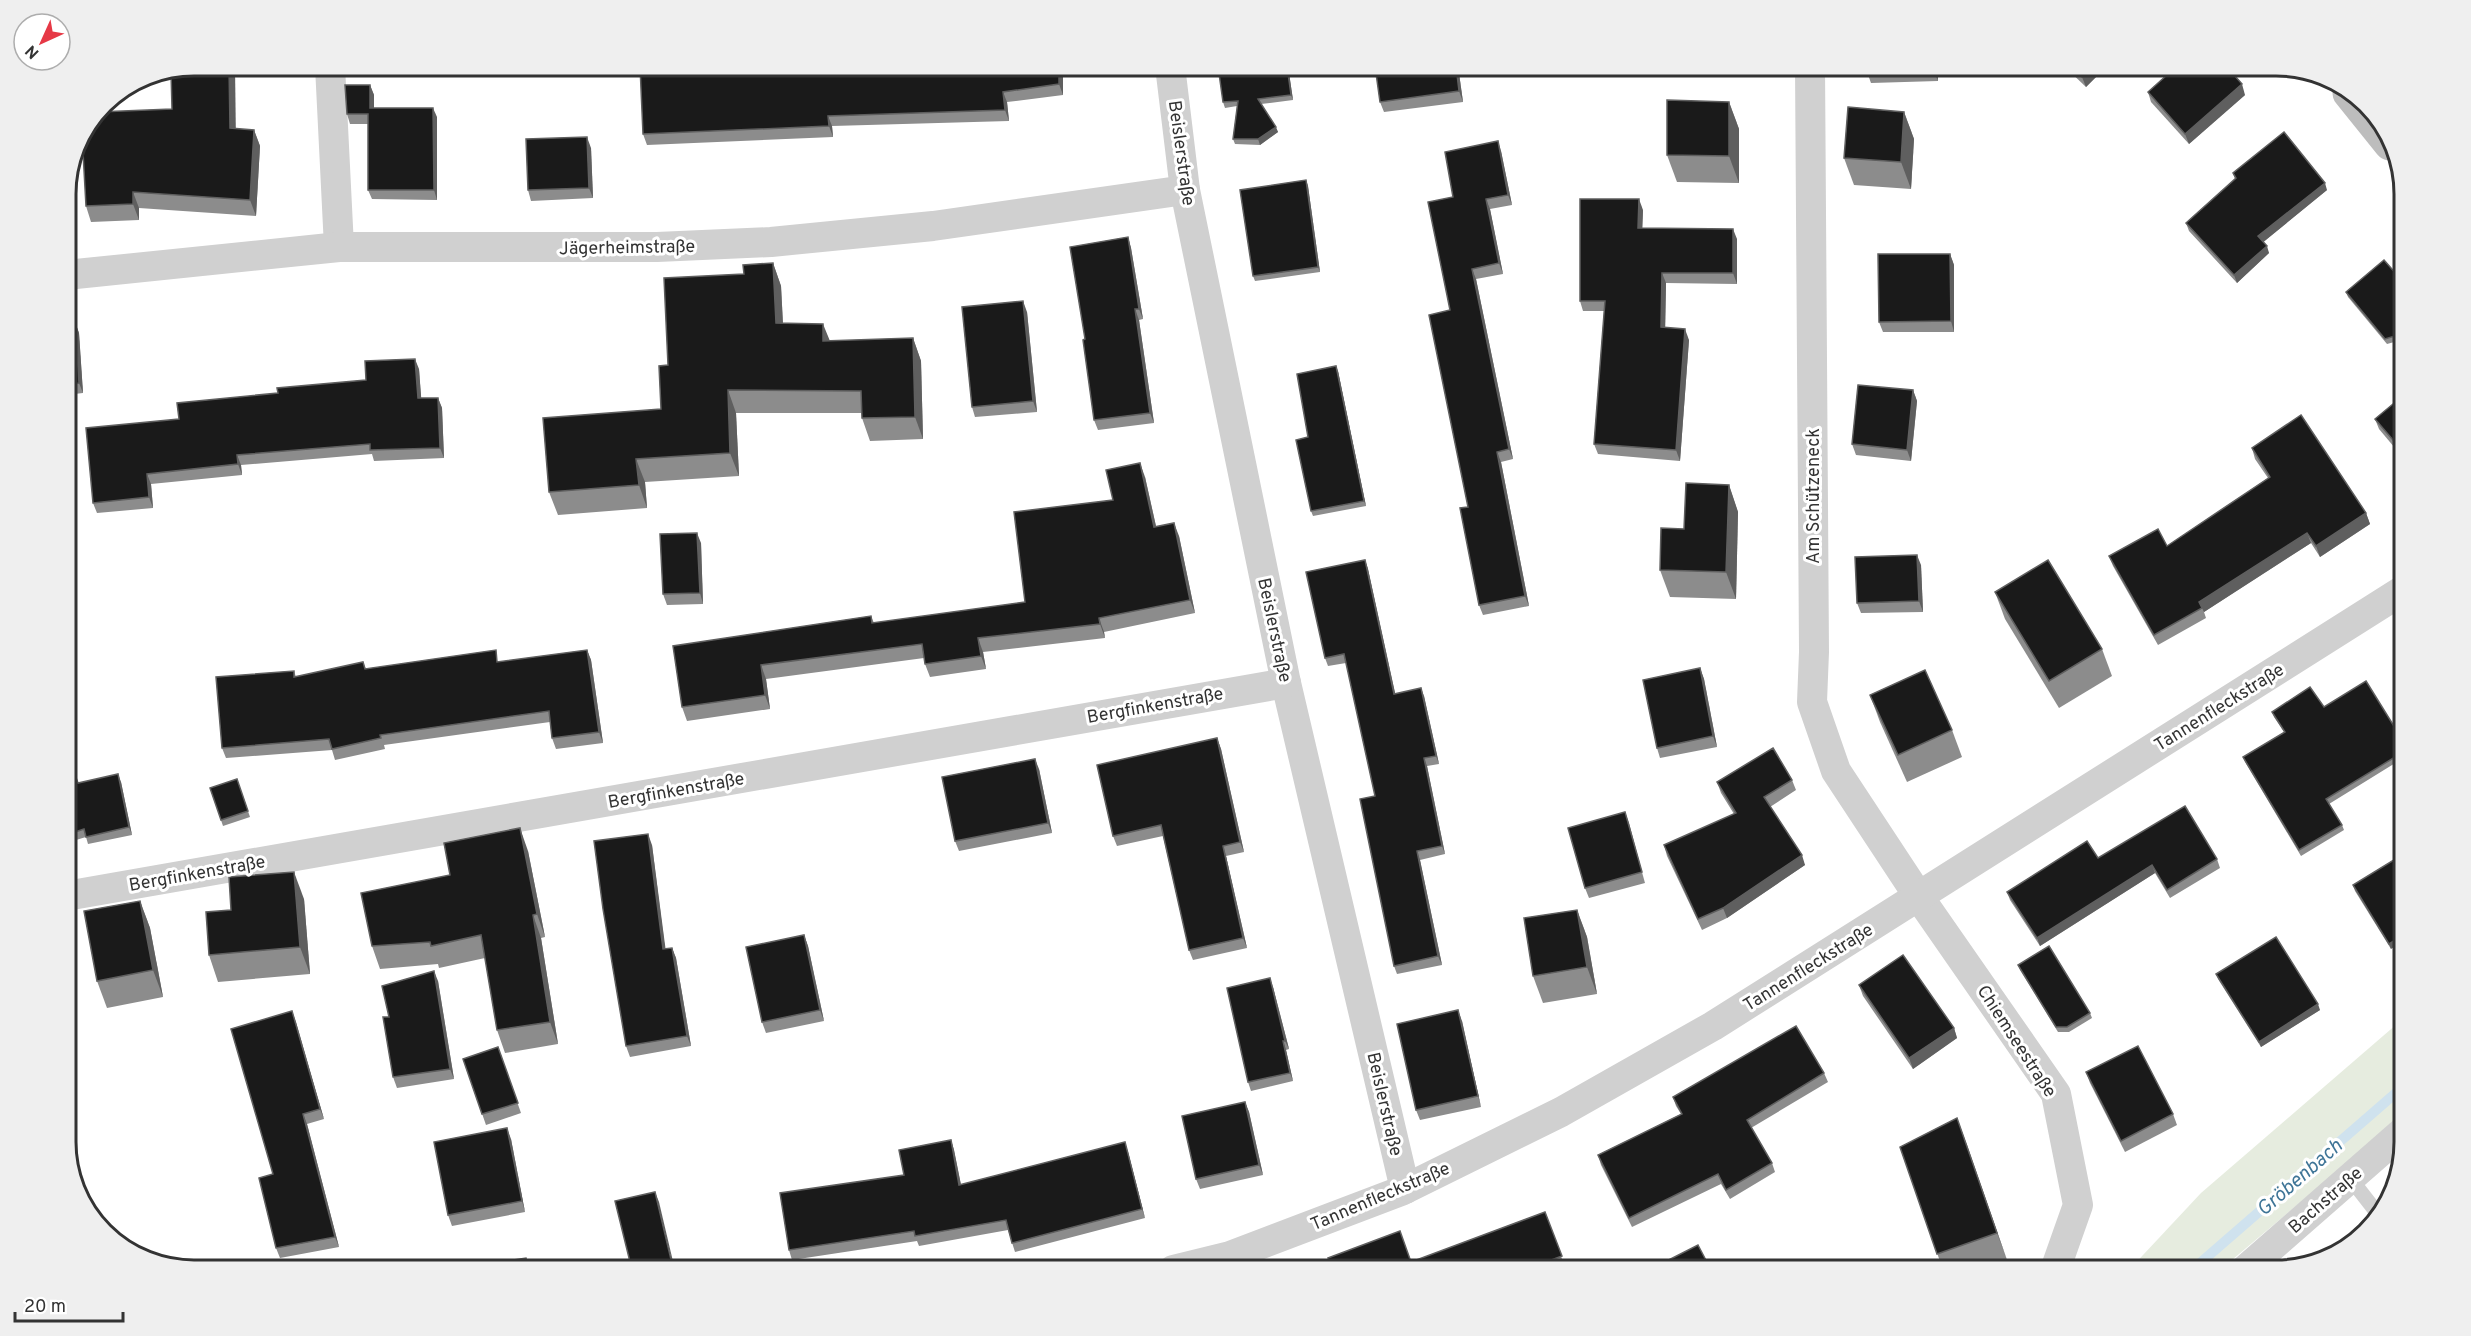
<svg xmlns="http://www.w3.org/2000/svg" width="2471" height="1336" viewBox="0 0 2471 1336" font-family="Overpass,sans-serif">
<rect width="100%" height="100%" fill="#fff"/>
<polygon fill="#e6ecdf" points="2405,1017 2405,1114 2220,1270 2129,1270 2201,1193"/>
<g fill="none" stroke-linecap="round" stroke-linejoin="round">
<polyline stroke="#cfe2ee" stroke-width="10" points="2192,1270 2405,1085"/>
<polyline stroke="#d0d0d0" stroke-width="15" points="2350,1178 2378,1214"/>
<g stroke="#d0d0d0" stroke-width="30">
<polyline points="330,66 339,247"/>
<polyline points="1170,66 1185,190 1286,683 1405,1189"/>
<polyline points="1810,66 1814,652 1812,702 1836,771 1919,897 2056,1094 2078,1205 2055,1270"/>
<polyline points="66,275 339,247 657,247 771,242 933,226 1185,190"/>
<polyline points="66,896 1286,683"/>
<polyline points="1173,1270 1230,1256 1401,1191 1561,1112 1713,1026 2405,589"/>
<polyline points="2245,1270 2405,1130"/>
</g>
<polyline stroke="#bdbdbd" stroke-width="33" points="2349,93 2390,144"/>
</g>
<g fill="#8c8c8c">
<polygon points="235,66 235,129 254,130 260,146 256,216 139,208 139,220 91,222 86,206 172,109"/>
<polygon points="1063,66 1063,95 1007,102 1009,121 832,126 833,137 647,145 643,134"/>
<polygon points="1218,66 1288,66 1293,100 1261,104 1278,132 1260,145 1235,144 1233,139 1237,106 1225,108 1223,102"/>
<polygon points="1375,66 1458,66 1463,102 1384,112 1380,102"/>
<polygon points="1867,66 1937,66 1938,81 1871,83 1867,72"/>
<polygon points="2064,66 2107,66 2086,87"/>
<polygon points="370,85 374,95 374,108 437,117 437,200 372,199 368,190 368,124 350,124 347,114"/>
<polygon points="2148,92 2245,95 2189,144 2151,102"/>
<polygon points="1729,102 1739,129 1739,183 1677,182 1667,155"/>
<polygon points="1904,112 1914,139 1911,189 1854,185 1844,158"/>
<polygon points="591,148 593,198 531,201 528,190"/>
<polygon points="1501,151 1512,205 1490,209 1503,274 1476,279 1513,459 1501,462 1529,606 1483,615 1479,605 1468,507 1450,310 1453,197"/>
<polygon points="2233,173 2327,190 2263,242 2269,253 2237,283 2189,231 2186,223 2235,179"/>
<polygon points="1306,180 1308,186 1320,272 1255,281 1253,276"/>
<polygon points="1643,210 1642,228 1737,239 1737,284 1666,283 1665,328 1689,340 1680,461 1598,454 1594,444 1604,311 1583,311 1580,301"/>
<polygon points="1128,237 1131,248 1143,319 1139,320 1154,423 1098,430 1094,420 1085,339"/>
<polygon points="1950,254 1954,265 1954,332 1883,332 1879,322"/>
<polygon points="773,263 781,286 783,323 830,341 913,338 921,361 923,439 870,441 862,418 862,413 736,413 739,476 645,482 647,508 558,515 549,492 661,409 668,365 744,274"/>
<polygon points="2405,284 2405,339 2387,344 2348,297 2346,292"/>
<polygon points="1027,312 1037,412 975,417 972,407"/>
<polygon points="75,322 79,333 83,393 66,395 66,323"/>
<polygon points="2405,345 2405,365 2401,360 2397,350"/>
<polygon points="419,369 421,398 438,398 442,408 444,458 374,461 372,454 241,465 242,475 151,484 153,508 97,513 93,503 179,419 278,393 366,380"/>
<polygon points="1338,371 1366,506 1313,516 1311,511 1308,437"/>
<polygon points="1913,390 1917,401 1911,461 1856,455 1852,444"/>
<polygon points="2405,394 2405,460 2379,429 2375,419"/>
<polygon points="2252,448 2366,513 2370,524 2320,557 2311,543 2204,612 2206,618 2158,645 2113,566 2109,556 2167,546 2268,478 2255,459"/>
<polygon points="1145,477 1156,526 1179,536 1195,613 1104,632 1105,638 983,652 986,669 930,677 925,664 924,658 766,679 770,709 687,721 682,707 673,646 871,616 874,623 1025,602 1113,500"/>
<polygon points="1729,485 1738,512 1736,599 1670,597 1660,570 1684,529"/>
<polygon points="701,543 703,604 667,605 663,594"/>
<polygon points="1365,560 1368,569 1395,693 1424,696 1439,764 1427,766 1445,854 1420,860 1442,965 1397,974 1394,966 1375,796 1346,663 1328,666 1325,658"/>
<polygon points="1921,565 1923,612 1861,613 1857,603"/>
<polygon points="1995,592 2102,649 2112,676 2059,708 2005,619"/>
<polygon points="587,650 591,660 603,743 556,749 552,738 550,722 384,745 385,749 335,760 332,750 226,758 222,748 294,671 296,677 363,662 366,669 500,662"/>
<polygon points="1700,668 1704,679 1717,747 1660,758 1657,748"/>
<polygon points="1870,695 1952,730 1962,757 1907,782 1880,722"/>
<polygon points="2324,707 2405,744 2405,757 2329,804 2342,825 2344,830 2301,856 2245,762 2243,757 2284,732 2274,717 2272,712"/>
<polygon points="1217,738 1221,749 1244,852 1226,856 1247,948 1193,960 1189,950 1163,836 1117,846 1113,836"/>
<polygon points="66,749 78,783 121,782 132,835 88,844 86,837 66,843"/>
<polygon points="1039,769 1052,833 959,851 955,841"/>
<polygon points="237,779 250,817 223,826 210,788"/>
<polygon points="1792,780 1796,790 1770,807 1805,865 1727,918 1702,930 1667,856 1664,845 1734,814 1721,793 1717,782"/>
<polygon points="1625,812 1645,883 1589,898 1585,888"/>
<polygon points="652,845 665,949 672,948 676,958 691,1046 630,1057 626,1046"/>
<polygon points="528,851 545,937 541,938 558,1044 505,1053 497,1030 485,958 439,968 438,964 380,969 372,946 450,875"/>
<polygon points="2098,858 2217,859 2220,868 2170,898 2155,873 2040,946 2010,900 2007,892"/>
<polygon points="2397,858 2391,949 2355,891 2353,885"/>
<polygon points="304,899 310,974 218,982 209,955 231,910"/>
<polygon points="140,901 150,928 163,997 107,1008 97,981"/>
<polygon points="1577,910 1587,937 1597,994 1543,1003 1533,976"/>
<polygon points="804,935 808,946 824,1021 766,1033 762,1022"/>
<polygon points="2018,965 2090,1013 2092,1018 2069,1032 2058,1032 2020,970"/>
<polygon points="2216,974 2320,1010 2261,1047 2218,979"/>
<polygon points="438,981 454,1079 397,1088 393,1077 389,1017"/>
<polygon points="1859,985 1954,1028 1957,1038 1913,1069 1863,996"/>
<polygon points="1273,987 1289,1049 1286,1050 1293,1081 1251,1091 1248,1082"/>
<polygon points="292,1011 324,1119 307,1124 339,1247 280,1258 276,1248 273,1174"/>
<polygon points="1462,1021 1481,1107 1420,1120 1416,1110"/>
<polygon points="498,1047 521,1113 486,1125 463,1059"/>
<polygon points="2086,1072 2173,1114 2177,1125 2125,1152 2090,1083"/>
<polygon points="1824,1073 1828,1082 1751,1128 1772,1163 1775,1172 1730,1199 1721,1184 1632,1227 1601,1165 1598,1155 1681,1114 1676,1106 1673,1097"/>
<polygon points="1245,1102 1249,1112 1263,1175 1200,1189 1196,1179"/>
<polygon points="1957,1118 2007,1260 1978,1270 1943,1270 1900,1147"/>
<polygon points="511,1139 525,1212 452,1226 448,1215"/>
<polygon points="951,1140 954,1150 961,1185 1128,1152 1145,1218 1015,1252 1008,1230 919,1246 917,1241 792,1260 789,1250 904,1175"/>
<polygon points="1545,1212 1566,1270 1332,1270 1411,1262"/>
</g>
<g fill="#5f5f5f">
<polygon points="229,66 235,66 236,144 230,128"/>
<polygon points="1059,66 1063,66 1063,95 1059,84"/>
<polygon points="1287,66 1288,66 1293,100 1291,95"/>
<polygon points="1456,66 1458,66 1463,102 1459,91"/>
<polygon points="1934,66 1937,66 1938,81 1934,71"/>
<polygon points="2093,66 2107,66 2086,87 2082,77"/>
<polygon points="2242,84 2245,95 2189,144 2185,134"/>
<polygon points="370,85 374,95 374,118 370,108"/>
<polygon points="1003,92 1007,102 1009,121 1005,110"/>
<polygon points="1729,102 1739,129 1739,183 1729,156"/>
<polygon points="433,108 437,117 437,200 434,190"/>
<polygon points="1904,112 1914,139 1911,189 1901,162"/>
<polygon points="828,116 832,126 833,137 829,126"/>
<polygon points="1276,127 1278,132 1260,145 1258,139"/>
<polygon points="254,130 260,146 256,216 250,200"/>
<polygon points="587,137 591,148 593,198 589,188"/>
<polygon points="1498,141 1501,151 1512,205 1508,195"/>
<polygon points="1306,180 1308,186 1320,272 1318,267"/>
<polygon points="2325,183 2327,190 2261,244 2258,236"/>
<polygon points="133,192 139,208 139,220 133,204"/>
<polygon points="1486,199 1490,209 1503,274 1499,263"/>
<polygon points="1639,199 1643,210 1642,239 1638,228"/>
<polygon points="1733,229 1737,239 1737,284 1733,273"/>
<polygon points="1128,237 1131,248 1143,319 1139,309"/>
<polygon points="2267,246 2269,253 2237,283 2234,275"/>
<polygon points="1950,254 1954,265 1954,332 1951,321"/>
<polygon points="773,263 781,286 784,346 776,323"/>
<polygon points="1472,269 1476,279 1513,459 1509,449"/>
<polygon points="1662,273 1666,283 1665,338 1661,327"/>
<polygon points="1023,301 1027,312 1037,412 1033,401"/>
<polygon points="1135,309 1139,320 1154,423 1150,413"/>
<polygon points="75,322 79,333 83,393 79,383"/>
<polygon points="823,324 832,346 823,341"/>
<polygon points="1685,329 1689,340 1680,461 1676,450"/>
<polygon points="913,338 921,361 923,439 915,417"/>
<polygon points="415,359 419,369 422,408 418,398"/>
<polygon points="1336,366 1338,371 1366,506 1364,501"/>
<polygon points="728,390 736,413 739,476 730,453"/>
<polygon points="1913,390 1917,401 1911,461 1907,450"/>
<polygon points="438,398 442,408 444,458 440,448"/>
<polygon points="1497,452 1501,462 1529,606 1525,596"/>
<polygon points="237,455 241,465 242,475 238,464"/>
<polygon points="636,459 645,482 647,508 639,485"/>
<polygon points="1140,463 1145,477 1159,540 1154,527"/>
<polygon points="147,474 151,484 153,508 149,497"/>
<polygon points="1729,485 1738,512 1736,599 1726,572"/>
<polygon points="2366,513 2370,524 2320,557 2316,546"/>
<polygon points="1174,523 1179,536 1195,613 1190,600"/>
<polygon points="697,533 701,543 703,604 700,593"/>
<polygon points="2307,533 2311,543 2204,612 2199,602"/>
<polygon points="1917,555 1921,565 1923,612 1919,601"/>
<polygon points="1365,560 1368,569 1397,702 1394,694"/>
<polygon points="1099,618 1104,632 1105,638 1100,624"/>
<polygon points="978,638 983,652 986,669 981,656"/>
<polygon points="587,650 591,660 603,743 599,732"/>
<polygon points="761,665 766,679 770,709 765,695"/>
<polygon points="1700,668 1704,679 1717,747 1713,736"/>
<polygon points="1421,688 1424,696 1439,764 1436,756"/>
<polygon points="1217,738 1221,749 1244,852 1240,842"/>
<polygon points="1424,758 1427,766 1445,854 1442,846"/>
<polygon points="1035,759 1039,769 1052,833 1048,823"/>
<polygon points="118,774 121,782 132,835 129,827"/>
<polygon points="1625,812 1629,823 1645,883 1642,872"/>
<polygon points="520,828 528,851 545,937 537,914"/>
<polygon points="648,834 652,845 667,960 663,949"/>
<polygon points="1223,846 1226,856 1247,948 1243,938"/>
<polygon points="1417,851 1420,860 1442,965 1438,956"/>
<polygon points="1802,855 1805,865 1727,918 1723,908"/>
<polygon points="2152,865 2155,873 2040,946 2037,938"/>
<polygon points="294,872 304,899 310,974 300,947"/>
<polygon points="140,901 150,928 163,997 153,970"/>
<polygon points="1577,910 1587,937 1597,994 1587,967"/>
<polygon points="533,915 541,938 558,1044 550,1022"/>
<polygon points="2405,934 2405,940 2391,949 2389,944"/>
<polygon points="804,935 808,946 824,1021 820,1010"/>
<polygon points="672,948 676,958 691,1046 687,1036"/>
<polygon points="434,971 438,981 454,1079 450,1069"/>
<polygon points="1270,978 1273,987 1289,1049 1285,1041"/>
<polygon points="2318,1004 2320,1010 2261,1047 2259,1042"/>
<polygon points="1458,1010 1462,1021 1481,1107 1478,1096"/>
<polygon points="292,1011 296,1022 324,1119 320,1109"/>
<polygon points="1954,1028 1957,1038 1913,1069 1909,1058"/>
<polygon points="1283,1041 1286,1050 1293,1081 1290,1073"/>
<polygon points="1245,1102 1249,1112 1263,1175 1259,1165"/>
<polygon points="303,1114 307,1124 339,1247 335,1237"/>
<polygon points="1957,1118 1967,1145 2007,1260 1997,1233"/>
<polygon points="507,1128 511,1139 525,1212 522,1201"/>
<polygon points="951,1140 954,1150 963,1195 959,1185"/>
<polygon points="1125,1142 1128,1152 1145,1218 1142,1209"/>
<polygon points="655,1192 659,1202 675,1270 674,1270"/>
</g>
<g fill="#1a1a1a" stroke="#5f5f5f" stroke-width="1.5">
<polygon points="195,66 229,66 230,128 254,130 250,200 133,192 133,204 86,206 82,134 98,112 172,109 171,71"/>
<polygon points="640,66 1059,66 1059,84 1003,92 1005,110 828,116 829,126 643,134"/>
<polygon points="1218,66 1287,66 1291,95 1258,99 1276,127 1258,139 1233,139 1238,101 1223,102"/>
<polygon points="1375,66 1456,66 1459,91 1380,102"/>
<polygon points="1867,66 1934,66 1934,71 1867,72"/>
<polygon points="2071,66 2093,66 2082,77"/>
<polygon points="2177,66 2226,66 2242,84 2185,134 2148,92"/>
<polygon points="345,85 370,85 370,108 433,108 434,190 368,190 368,114 347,114"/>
<polygon points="1667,100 1729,102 1729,156 1667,155"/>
<polygon points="1848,107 1904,112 1901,162 1844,158"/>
<polygon points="2284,132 2325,183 2258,236 2267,246 2234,275 2186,223 2236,178 2233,173"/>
<polygon points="587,137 589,188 528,190 526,139"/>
<polygon points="1498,141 1508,195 1486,199 1499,263 1472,269 1509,449 1497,452 1525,596 1479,605 1460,508 1468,507 1429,315 1450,310 1428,202 1453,197 1445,152"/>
<polygon points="1306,180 1318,267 1253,276 1240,190"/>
<polygon points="1580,199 1639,199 1638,228 1733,229 1733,273 1662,273 1661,327 1685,329 1676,450 1594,444 1605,301 1580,301"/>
<polygon points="1128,237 1139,309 1135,309 1150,413 1094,420 1083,340 1085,339 1070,247"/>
<polygon points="1878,254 1950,254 1951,321 1879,322"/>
<polygon points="2384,260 2405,284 2405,333 2385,339 2346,292"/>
<polygon points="773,263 776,323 823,324 823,341 913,338 915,417 862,418 861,391 728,390 730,453 636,459 639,485 549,492 543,418 661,409 659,366 668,365 664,278 744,274 743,265"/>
<polygon points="1023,301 1033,401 972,407 962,307"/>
<polygon points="75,322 79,383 66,384 66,323"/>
<polygon points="2405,345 2405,359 2397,350"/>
<polygon points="415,359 418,398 438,398 440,448 370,450 370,444 237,455 238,464 147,474 149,497 93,503 86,428 179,419 177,403 278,393 277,388 366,380 365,361"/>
<polygon points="1336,366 1364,501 1311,511 1296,440 1308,437 1297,374"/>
<polygon points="1858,385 1913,390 1907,450 1852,444"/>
<polygon points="2405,394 2405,454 2375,419"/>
<polygon points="2301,415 2366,513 2316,546 2307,533 2199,602 2202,608 2154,635 2109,556 2158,529 2167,546 2270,477 2252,448"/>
<polygon points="1140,463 1154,527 1174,523 1190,600 1099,618 1100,624 978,638 981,656 925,664 922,644 761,665 765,695 682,707 673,646 871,616 872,623 1025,602 1014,512 1113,500 1106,470"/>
<polygon points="1686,483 1729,485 1726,572 1660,570 1661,528 1684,529"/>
<polygon points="697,533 700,593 663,594 660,534"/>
<polygon points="1917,555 1919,601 1857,603 1855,557"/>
<polygon points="1365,560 1394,694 1421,688 1436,756 1424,758 1442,846 1417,851 1438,956 1394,966 1360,799 1375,796 1344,654 1325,658 1306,572"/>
<polygon points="2048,560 2102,649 2049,681 1995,592"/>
<polygon points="496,650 497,662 587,650 599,732 552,738 549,711 380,735 381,738 332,749 329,739 222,748 216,677 294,671 294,677 363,662 365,669"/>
<polygon points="1700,668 1713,736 1657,748 1643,680"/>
<polygon points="1925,670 1952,730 1898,755 1870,695"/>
<polygon points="2366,681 2405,744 2405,751 2326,799 2342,825 2299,850 2243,757 2285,732 2272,712 2310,687 2324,707"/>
<polygon points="1217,738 1240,842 1223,846 1243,938 1189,950 1161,825 1113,836 1097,765"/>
<polygon points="1773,748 1792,780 1764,797 1802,855 1723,908 1698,919 1664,845 1736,813 1717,782"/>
<polygon points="66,750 78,783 118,774 129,827 86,837 84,829 66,835"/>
<polygon points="1035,759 1048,823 955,841 942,777"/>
<polygon points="237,779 248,811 221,820 210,788"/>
<polygon points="2185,806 2217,859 2167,890 2152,865 2037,938 2007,892 2087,841 2098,858"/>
<polygon points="1625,812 1642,872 1585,888 1568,828"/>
<polygon points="520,828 537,914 533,915 550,1022 497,1030 481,935 431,946 430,942 372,946 361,893 450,875 444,843"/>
<polygon points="648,834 663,949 672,948 687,1036 626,1046 603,909 594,841"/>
<polygon points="2397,858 2405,871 2405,934 2389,944 2353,885"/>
<polygon points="294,872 300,947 209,955 206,912 231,910 229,877"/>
<polygon points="140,901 153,970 97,981 84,911"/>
<polygon points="1577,910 1587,967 1533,976 1524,918"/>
<polygon points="804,935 820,1010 762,1022 746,947"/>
<polygon points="2276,937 2318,1004 2259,1042 2216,974"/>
<polygon points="2049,946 2090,1013 2067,1027 2056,1027 2018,965"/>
<polygon points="1903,955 1954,1028 1909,1058 1859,985"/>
<polygon points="434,971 450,1069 393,1077 383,1017 389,1017 382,986"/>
<polygon points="1270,978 1285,1041 1283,1041 1290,1073 1248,1082 1227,988"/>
<polygon points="1458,1010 1478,1096 1416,1110 1397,1024"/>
<polygon points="292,1011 320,1109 303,1114 335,1237 276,1248 259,1178 273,1174 231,1029"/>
<polygon points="1796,1026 1824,1073 1747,1120 1772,1163 1726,1190 1718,1174 1629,1218 1598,1155 1682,1114 1673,1097"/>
<polygon points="2138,1046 2173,1114 2121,1141 2086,1072"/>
<polygon points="498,1047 518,1103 482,1114 463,1059"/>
<polygon points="1245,1102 1259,1165 1196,1179 1182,1116"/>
<polygon points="1957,1118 1997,1233 1937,1254 1900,1147"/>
<polygon points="507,1128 522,1201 448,1215 434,1142"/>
<polygon points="951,1140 959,1185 1125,1142 1142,1209 1012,1243 1006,1220 915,1236 914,1231 789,1250 780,1193 904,1175 899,1150"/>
<polygon points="655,1192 673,1268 695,1263 697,1270 632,1270 615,1201"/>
<polygon points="1545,1212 1562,1256 1530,1268 1531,1270 1333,1270 1328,1258 1400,1231 1411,1262"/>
<polygon points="1698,1245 1711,1270 1649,1270"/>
<polygon points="526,1258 528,1270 459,1270 459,1268"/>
</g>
<g text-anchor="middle" stroke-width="6" stroke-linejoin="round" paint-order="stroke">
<g font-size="18" fill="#333" stroke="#fff">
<text transform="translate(1182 153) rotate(82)" y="6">Beislerstraße</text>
<text transform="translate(627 247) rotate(-1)" y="6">Jägerheimstraße</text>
<text transform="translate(1813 496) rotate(-90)" y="6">Am Schützeneck</text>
<text transform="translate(1275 630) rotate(78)" y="6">Beislerstraße</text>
<text transform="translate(1155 705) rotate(-10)" y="6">Bergfinkenstraße</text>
<text transform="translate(2219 707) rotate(-32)" y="6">Tannenfleckstraße</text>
<text transform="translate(676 790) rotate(-10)" y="6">Bergfinkenstraße</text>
<text transform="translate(197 873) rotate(-10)" y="6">Bergfinkenstraße</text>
<text transform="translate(1808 967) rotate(-32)" y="6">Tannenfleckstraße</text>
<text transform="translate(2017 1041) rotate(57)" y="6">Chiemseestraße</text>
<text transform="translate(1385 1104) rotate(77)" y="6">Beislerstraße</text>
<text transform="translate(1380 1196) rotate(-23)" y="6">Tannenfleckstraße</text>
<text transform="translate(2325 1200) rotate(-41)" y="6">Bachstraße</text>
</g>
<g font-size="20" font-style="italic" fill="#3f7597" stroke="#fff">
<text transform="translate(2299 1177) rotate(-41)" y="7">Gröbenbach</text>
</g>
</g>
<path d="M0 0H2471V1336H0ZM194 76H2276A118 118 0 0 1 2394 194V1142A118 118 0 0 1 2276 1260H194A118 118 0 0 1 76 1142V194A118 118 0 0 1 194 76Z" fill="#efefef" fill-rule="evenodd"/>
<path fill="none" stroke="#333" stroke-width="3" d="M194 76H2276A118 118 0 0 1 2394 194V1142A118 118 0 0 1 2276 1260H194A118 118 0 0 1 76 1142V194A118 118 0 0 1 194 76Z"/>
<g transform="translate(42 42) rotate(225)"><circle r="28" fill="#ffffff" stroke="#adadad" stroke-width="1.5"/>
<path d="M0-4.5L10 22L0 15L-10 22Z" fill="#e63946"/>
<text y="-9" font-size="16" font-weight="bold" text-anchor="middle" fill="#333333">N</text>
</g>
<path d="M15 1312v9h108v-9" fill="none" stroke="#333333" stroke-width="3"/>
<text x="24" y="1312" font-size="18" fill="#333333" stroke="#ffffff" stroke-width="4.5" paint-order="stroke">20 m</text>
</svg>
